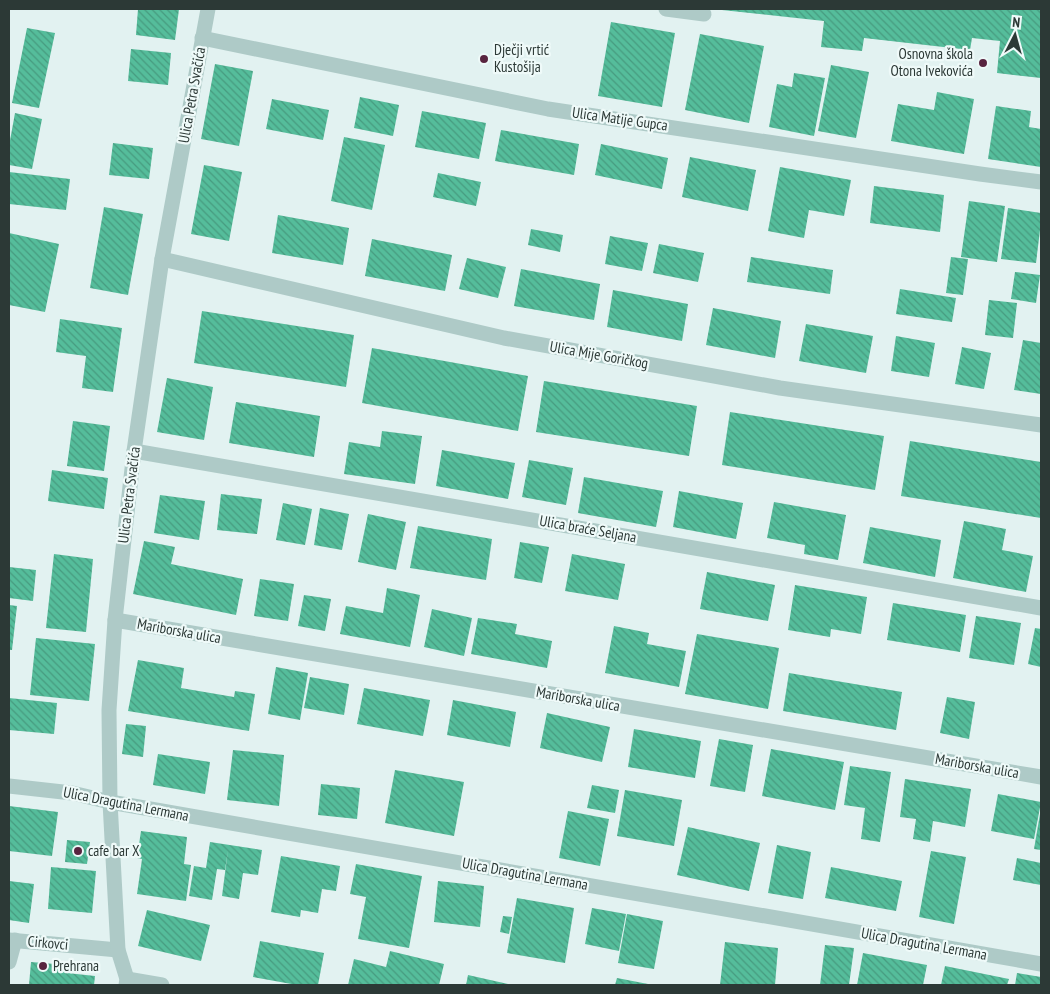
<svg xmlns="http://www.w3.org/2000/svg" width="1050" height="994" viewBox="0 0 1050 994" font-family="'PT Sans Narrow',sans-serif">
<defs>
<pattern id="building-back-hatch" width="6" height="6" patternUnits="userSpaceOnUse" patternTransform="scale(1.25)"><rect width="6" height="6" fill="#55bd9b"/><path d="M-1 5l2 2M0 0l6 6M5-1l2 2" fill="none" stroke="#479b7f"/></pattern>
</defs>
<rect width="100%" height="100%" fill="#e2f2f1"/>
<g fill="url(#building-back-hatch)">
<polygon points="138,9 179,9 175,40 136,35"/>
<polygon points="722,9 1041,9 1041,78 997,73 1000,41 972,38 970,50 864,38 862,51 821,47 824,21 722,10"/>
<polygon points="611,22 675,33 662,107 598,96"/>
<polygon points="27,28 55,33 39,108 12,103"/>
<polygon points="700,34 764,46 749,123 685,110"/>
<polygon points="131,49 171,53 168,85 128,81"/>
<polygon points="215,64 253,71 239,146 201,139"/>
<polygon points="831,65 869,72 856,138 818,131"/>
<polygon points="794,73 825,78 814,136 769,127 777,84 792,87"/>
<polygon points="937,92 974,99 964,154 891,141 898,104 934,110"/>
<polygon points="360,97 399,105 393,136 354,128"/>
<polygon points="272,99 329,110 323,140 266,129"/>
<polygon points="996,106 1031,111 1029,127 1041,129 1041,167 988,159"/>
<polygon points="422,111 486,123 479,159 415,147"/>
<polygon points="15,113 42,119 32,169 9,165 9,146"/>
<polygon points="501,130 579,144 574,175 495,161"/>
<polygon points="344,137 385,145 372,210 331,201"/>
<polygon points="113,143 153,148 149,179 109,175"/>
<polygon points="601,144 668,158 662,189 595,175"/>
<polygon points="690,157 756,170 748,211 682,197"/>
<polygon points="204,165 242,172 229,241 191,234"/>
<polygon points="780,167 851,180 844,216 809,210 804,238 768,231"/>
<polygon points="9,172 70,179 66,210 9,204"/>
<polygon points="438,173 481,182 476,206 433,197"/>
<polygon points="874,186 944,195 940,232 870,223"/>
<polygon points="969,201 1005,206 997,262 961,257"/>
<polygon points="104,207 143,214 128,295 90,288"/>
<polygon points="1008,208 1041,213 1041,222 1036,263 1001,259"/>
<polygon points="278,215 349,228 343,265 272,253"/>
<polygon points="531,229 563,235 560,252 528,245"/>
<polygon points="9,233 59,244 45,312 9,305"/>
<polygon points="610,236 648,243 642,271 605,264"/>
<polygon points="372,239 452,255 445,291 365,276"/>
<polygon points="659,244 704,253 698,282 653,273"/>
<polygon points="751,257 833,270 830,294 747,282"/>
<polygon points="951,257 968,259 963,295 946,293"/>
<polygon points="467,258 506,267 498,298 459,289"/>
<polygon points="521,269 600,284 594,320 514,306"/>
<polygon points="1015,272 1040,275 1036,303 1011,299"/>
<polygon points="900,289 956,298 952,322 896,314"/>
<polygon points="613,290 688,304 682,341 607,327"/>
<polygon points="989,300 1017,303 1013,338 985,335"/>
<polygon points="713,308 781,321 775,358 706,345"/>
<polygon points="202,311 354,335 346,387 194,363"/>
<polygon points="60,319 122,328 113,392 82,388 86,356 56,352"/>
<polygon points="806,324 873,336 866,373 799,361"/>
<polygon points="896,336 935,343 929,377 891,371"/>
<polygon points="1023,340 1041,343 1041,394 1014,390"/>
<polygon points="962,347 991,353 984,389 955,384"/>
<polygon points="372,348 528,376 518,431 362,403"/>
<polygon points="167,378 213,387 204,440 157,432"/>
<polygon points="544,381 697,406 689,456 536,432"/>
<polygon points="236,402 320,416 314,457 229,443"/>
<polygon points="730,412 884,436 875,490 722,465"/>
<polygon points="73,421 110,426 104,471 67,466"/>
<polygon points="382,431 422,436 415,484 344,474 349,442 380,447"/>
<polygon points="910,441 1041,462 1041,518 901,496"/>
<polygon points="442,450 515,463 508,499 436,486"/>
<polygon points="529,460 573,468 566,505 522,497"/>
<polygon points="52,470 108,478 104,509 48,501"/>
<polygon points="584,477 663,491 656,527 578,513"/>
<polygon points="679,491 743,503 736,539 673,527"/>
<polygon points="221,494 262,499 257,534 217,530"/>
<polygon points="160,495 205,501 199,540 154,533"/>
<polygon points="774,502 846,515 838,560 804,554 805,545 767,538"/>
<polygon points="283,503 312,509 305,545 276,540"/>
<polygon points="320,508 349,514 342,550 314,545"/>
<polygon points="368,514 406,522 396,570 358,562"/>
<polygon points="964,521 1006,529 1002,550 1033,556 1026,592 953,578"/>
<polygon points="418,526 492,539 486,580 410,568"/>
<polygon points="870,527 941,540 935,577 863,563"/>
<polygon points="144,541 175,547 171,564 243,579 236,615 133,594"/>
<polygon points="520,542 549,547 542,583 514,578"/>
<polygon points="54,554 93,559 86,632 46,628"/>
<polygon points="572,554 625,564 618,600 565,591"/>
<polygon points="9,567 36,570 33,601 9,598"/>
<polygon points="707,572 775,585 768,621 700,609"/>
<polygon points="260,579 294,584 288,621 254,616"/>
<polygon points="795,585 867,597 861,634 831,629 830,637 788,630"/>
<polygon points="387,588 420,595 410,647 340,634 346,606 383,613"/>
<polygon points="304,595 331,599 325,631 298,626"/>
<polygon points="893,603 966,615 960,652 887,640"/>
<polygon points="9,605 17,606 12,650 9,650"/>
<polygon points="432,609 472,618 464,656 424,647"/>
<polygon points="976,616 1021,623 1014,665 969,658"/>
<polygon points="478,618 517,624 515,634 552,641 547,668 471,654"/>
<polygon points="614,626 649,633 647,644 686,651 679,687 605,673"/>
<polygon points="1035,628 1041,629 1041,667 1028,664"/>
<polygon points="697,634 779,648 768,709 685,694"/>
<polygon points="36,638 95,644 89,701 30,695"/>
<polygon points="138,660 184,668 181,688 234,697 235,691 255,694 249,731 128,711"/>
<polygon points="276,667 308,673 300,720 268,714"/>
<polygon points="789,673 902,692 896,730 783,711"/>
<polygon points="310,677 349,684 344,715 304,708"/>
<polygon points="364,688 430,700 423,736 357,724"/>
<polygon points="947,697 975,702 969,739 940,733"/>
<polygon points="9,698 57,703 54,734 9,730"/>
<polygon points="453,700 516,712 510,747 447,735"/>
<polygon points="547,713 610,727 602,762 540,748"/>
<polygon points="126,724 146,726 143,757 122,754"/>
<polygon points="634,729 701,741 695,778 628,767"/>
<polygon points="719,739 753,745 745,792 710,786"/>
<polygon points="771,749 844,762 835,810 762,796"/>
<polygon points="233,750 284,755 279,806 227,800"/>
<polygon points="158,754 210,762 205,794 153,785"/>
<polygon points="850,766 891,772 880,842 861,839 865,808 844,805"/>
<polygon points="395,770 464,782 454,836 385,823"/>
<polygon points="905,779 971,789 965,827 933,821 930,842 913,839 916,819 900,817"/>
<polygon points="321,784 360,788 357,819 318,815"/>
<polygon points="592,785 619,790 615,813 587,808"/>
<polygon points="625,790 682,800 674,846 617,836"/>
<polygon points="998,794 1041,802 1034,839 991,831"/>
<polygon points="9,806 58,812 52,856 9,851"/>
<polygon points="568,811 609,819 600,866 559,858"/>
<polygon points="1040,814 1041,814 1041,850 1034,849"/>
<polygon points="688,827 760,843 749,891 677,875"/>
<polygon points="141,831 187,837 184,864 191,865 186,901 137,894 142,859 137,858"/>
<polygon points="67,840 90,842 87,864 65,862"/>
<polygon points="210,842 262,850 258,875 243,873 239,899 222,896 228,850 225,870 217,869 212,900 189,896 194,866 206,868"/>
<polygon points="777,845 811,852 803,899 768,893"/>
<polygon points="931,851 966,857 954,924 919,917"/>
<polygon points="281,856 340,866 336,891 322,889 318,913 301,910 300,917 271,912"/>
<polygon points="1017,858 1041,863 1041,885 1013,880"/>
<polygon points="356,864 422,876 409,948 358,939 366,897 350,894"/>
<polygon points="51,867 96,871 92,913 48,909"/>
<polygon points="831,867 902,881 896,911 825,898"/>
<polygon points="9,881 34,884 29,923 9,920"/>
<polygon points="438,881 484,886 480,927 434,922"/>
<polygon points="517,898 574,908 565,963 507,953"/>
<polygon points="592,908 626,914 619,951 585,944"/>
<polygon points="147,910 210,925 201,961 138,946"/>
<polygon points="627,914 663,921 654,969 618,963"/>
<polygon points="503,916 512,917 509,934 500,932"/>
<polygon points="260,941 324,953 318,985 297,985 253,977"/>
<polygon points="725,942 778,948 775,985 720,985"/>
<polygon points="825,945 854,948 849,985 820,985"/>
<polygon points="390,951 444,964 439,985 348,985 354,959 386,967"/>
<polygon points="863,953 927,965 923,985 857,985"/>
<polygon points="31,962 67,965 67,973 95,976 94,985 29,985"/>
<polygon points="945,966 1009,979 1007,985 941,985"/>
<polygon points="1017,973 1041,977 1041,985 1015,985"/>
<polygon points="468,975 508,984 507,985 466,985"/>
<polygon points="617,978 648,984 648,985 615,985"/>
</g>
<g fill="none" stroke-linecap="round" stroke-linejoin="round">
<g stroke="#aecac7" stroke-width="15">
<polyline points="666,9 704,14"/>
<polyline points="202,38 548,109 980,174 1041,182"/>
<polyline points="162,259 504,338 780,388 1041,425"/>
<polyline points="134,451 1041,608"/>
<polyline points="115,620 1041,777"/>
<polyline points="9,786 72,793 110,802 1041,964"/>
<polyline points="9,940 118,950"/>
<polyline points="9,962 15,940"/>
<polyline points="127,979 162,985"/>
<polyline points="126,985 127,979 118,950 110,802 109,710 115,620 134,451 162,259 208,9"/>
</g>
</g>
<g fill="#58243f" stroke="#effaf9" stroke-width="2">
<circle cx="484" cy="59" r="5"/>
<circle cx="983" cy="63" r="5"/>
<circle cx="78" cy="851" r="5"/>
<circle cx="43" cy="966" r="5"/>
</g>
<g text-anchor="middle" stroke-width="4.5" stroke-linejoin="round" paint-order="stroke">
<g font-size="15" fill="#2c3936" stroke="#effaf9" text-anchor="start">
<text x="494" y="55">Dječji vrtić<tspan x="494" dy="17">Kustošija</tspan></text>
<text x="973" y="59" text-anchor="end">Osnovna škola<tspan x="973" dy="17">Otona Ivekovića</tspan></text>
<text x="88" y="856">cafe bar X</text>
<text x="53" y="971">Prehrana</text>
</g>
<g font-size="15" fill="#2c3936" stroke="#effaf9">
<text transform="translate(192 95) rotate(-80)" y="5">Ulica Petra Svačića</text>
<text transform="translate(620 119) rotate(8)" y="5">Ulica Matije Gupca</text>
<text transform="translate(599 355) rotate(10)" y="5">Ulica Mije Goričkog</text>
<text transform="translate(129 495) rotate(-83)" y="5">Ulica Petra Svačića</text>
<text transform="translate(588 529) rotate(10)" y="5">Ulica braće Seljana</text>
<text transform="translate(179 631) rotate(10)" y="5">Mariborska ulica</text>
<text transform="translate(578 699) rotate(10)" y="5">Mariborska ulica</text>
<text transform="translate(977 766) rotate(10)" y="5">Mariborska ulica</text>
<text transform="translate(126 804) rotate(11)" y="5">Ulica Dragutina Lermana</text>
<text transform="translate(525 874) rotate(10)" y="5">Ulica Dragutina Lermana</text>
<text transform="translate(48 943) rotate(5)" y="5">Cirkovci</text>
<text transform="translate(924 944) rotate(10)" y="5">Ulica Dragutina Lermana</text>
</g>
</g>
<rect width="1050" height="994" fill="none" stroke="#2c3936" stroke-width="20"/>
<g transform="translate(1015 35) rotate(6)" stroke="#effaf9" stroke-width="4" paint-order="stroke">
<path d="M0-4L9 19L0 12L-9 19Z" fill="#2c3936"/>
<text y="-8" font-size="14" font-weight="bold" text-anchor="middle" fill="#2c3936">N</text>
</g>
</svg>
